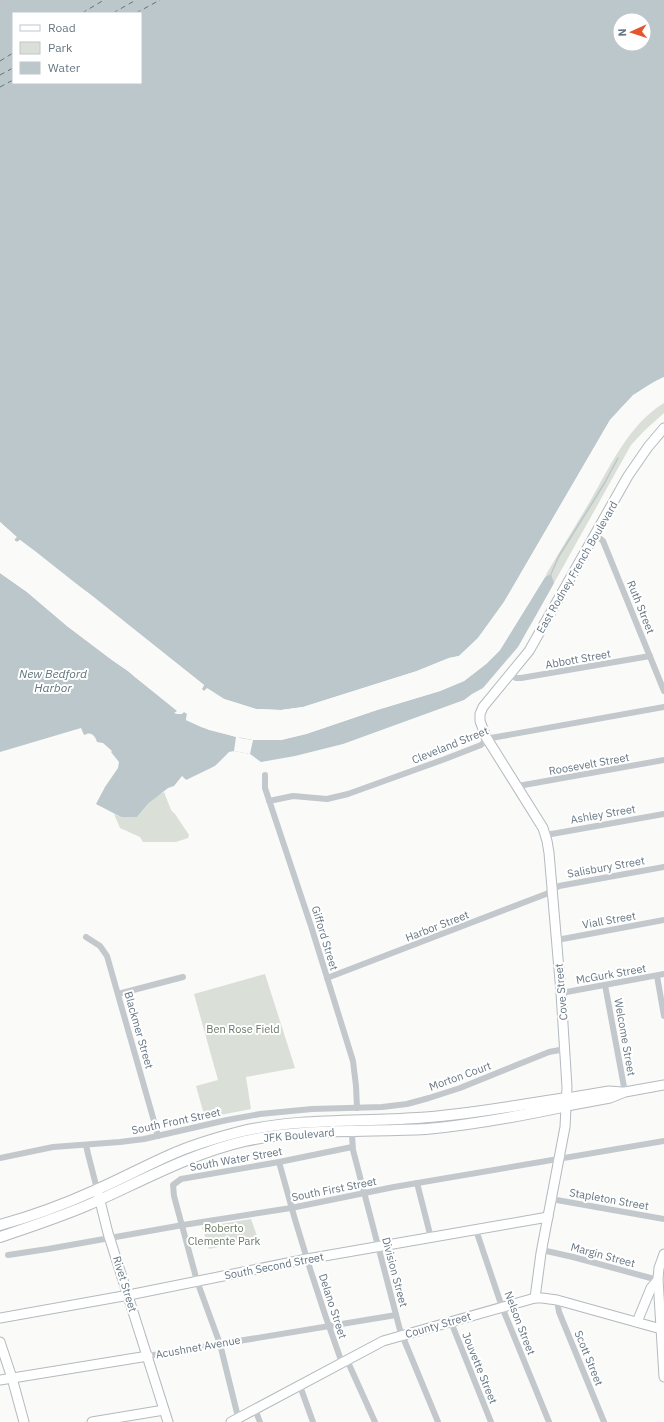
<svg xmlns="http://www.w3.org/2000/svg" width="664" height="1422" viewBox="0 0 664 1422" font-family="'IBM Plex Sans',sans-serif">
<rect width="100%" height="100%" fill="#fafaf8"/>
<g fill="#dadfd7">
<path d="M664,403v10l-20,18 -13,14 -101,181 1,-26c19,-33 39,-65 58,-97 21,-36 39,-78 75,-100z"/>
<path d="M164,792l7,18 4,4 14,21 -1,3 -12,4h-33l-3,-5 -20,-9 -6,-14 7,3h16c9,-9 15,-20 27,-25z"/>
<polygon points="265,974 295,1068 246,1077 251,1109 205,1118 196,1086 218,1080 194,994"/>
<polygon points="251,1219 258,1239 209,1249 202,1227"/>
</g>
<g fill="#bbc7cb" fill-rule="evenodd">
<path d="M0,0h664v377c-23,10 -38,25 -54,43l-106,182 -26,36 -19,18 -10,2 -32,13 -114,36 -22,3 -25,-1 -32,-10 -16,-10 -4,2 -3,-1 3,-5 -114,-91 -21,-15 -49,-39 -3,2 -3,-2 2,-3 -16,-15zM13,13h128v70h-128zM620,20h24v24h-24z"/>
<path d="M0,573l27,19 40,34 45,34 16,11 7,6 43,34 -3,2 9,-2 3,3 -1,6 23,10 28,7 16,3h28l25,-6 71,-24 63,-19 24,-10 22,-17 14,-14 45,-73 6,-3 3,9 -36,64 -35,41 -11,6 -8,6 -121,44 -48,12 -34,6 -11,-8 -16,-3 -8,8 -37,24 -7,-7 -8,10 -6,2 -19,15 -12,14h-16l-25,-13 9,-17 13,-19 1,-6 -8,-10 1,-1 -9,-8 -6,-1c-2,-7 -6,-11 -13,-7l-3,-7 -81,24z"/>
</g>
<g fill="#fafaf8">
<polygon points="664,377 664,380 655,383 635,396 612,421 506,603 480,639 461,658 449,660 417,673 304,709 281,712 255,711 223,701 208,691 203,693 200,690 201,686 89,595 68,580 20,542 17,544 13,542 12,540 14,537 0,525 0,522 17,537 14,540 17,542 20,540 35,551 204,685 202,689 204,691 207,688 224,699 256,709 281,710 303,707 417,671 449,658 459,656 478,638 504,602 610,420 633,395 654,382"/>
<polygon points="0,571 29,591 62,619 113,659 130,669 136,676 179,709 179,712 183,710 185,710 189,713 188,719 209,728 235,734 240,738 252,740 252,738 281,738 306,732 377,708 440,689 463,679 485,663 499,649 520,616 541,578 547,574 500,650 486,664 464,681 440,691 377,710 306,734 281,740 253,740 250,754 234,751 228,760 213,773 197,783 189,785 182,776 186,780 215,766 229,752 234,751 236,737 201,727 186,720 187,714 184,712 182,714 177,714 174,713 177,711 135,677 128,671 112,660 67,626 27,592 0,573"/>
</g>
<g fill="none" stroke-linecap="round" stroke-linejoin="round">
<polyline stroke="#bbc7cb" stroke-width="1.5" points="551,574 559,556 604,484 618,458"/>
<g stroke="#60757c" stroke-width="1" stroke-dasharray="5 4" stroke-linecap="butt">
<polyline points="82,13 104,0"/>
<polyline points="113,13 136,0"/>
<polyline points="136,13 160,0"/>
<polyline points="0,61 13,53"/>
<polyline points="0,75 13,68"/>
<polyline points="0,87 13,80"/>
</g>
<g stroke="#b3babf" stroke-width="11">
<g id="secondary">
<polyline points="567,1098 609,1091 622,1092"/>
<polyline points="567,1106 610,1098 625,1092 664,1085"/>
<polyline points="97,1189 108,1233 168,1422"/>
<polyline points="664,1254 659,1268 658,1279 664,1377"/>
<polyline points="535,1298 541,1253 565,1127 567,1087 561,993 549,853 547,841 543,828 486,737 480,721 480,714 483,707 529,651 628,476 648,447 664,428"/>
<polyline points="0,1318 129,1295 307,1259 548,1217"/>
<polyline points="637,1322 651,1288 658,1280"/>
<polyline points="0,1342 12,1378 24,1422"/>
<polyline points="0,1380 148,1356"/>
<polyline points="92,1422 164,1410"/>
<polyline points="231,1422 383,1341 535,1298 542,1298 557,1300 661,1329"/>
</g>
</g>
<g stroke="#b5babe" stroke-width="12">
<g id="primary">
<path d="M0,1225c33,-9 65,-21 96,-35 25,-11 49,-24 74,-35 22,-10 46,-17 69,-23 58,-14 119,-10 178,-14 51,-3 100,-13 150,-20"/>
<path d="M0,1237c30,-10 60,-20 88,-32 52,-23 101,-51 157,-64 59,-13 121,-9 181,-12 47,-4 94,-13 141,-23"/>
</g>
</g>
<g stroke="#c3c8cc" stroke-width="6">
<polyline points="595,534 603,541 664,691"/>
<polyline points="510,674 516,678 521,678 650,656"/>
<polyline points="265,775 265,788 311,926 353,1061 356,1086 357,1108"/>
<polyline points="518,786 664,760"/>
<polyline points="269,801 293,796 327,799 348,794 445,759 481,745 487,739 491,738 664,707"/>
<polyline points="546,835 664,814"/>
<polyline points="86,937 100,946 107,956 152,1114 158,1136"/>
<polyline points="557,940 664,920"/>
<polyline points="657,976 664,1016"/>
<polyline points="327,978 546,894 559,886 664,867"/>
<polyline points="605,985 625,1092"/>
<polyline points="561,993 664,974"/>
<polyline points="118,994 183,977"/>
<polyline points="351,1121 353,1150 400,1330 438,1422"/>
<polyline points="86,1145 88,1154 97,1189"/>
<polyline points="0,1158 53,1147 120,1142 144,1139 227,1120 260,1114 312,1109 382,1107 407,1104 429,1098 460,1088 549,1052 565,1049"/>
<path d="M279,1162c18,68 39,135 63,201"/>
<polyline points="417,1183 431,1238"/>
<polyline points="551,1199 664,1219"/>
<polyline points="476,1230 502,1307 549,1422"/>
<polyline points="542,1250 573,1257 658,1280"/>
<polyline points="8,1255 48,1249 183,1225 291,1208 394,1187 664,1141"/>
<polyline points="557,1300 559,1312 604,1422"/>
<polyline points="451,1322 491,1422"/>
<polyline points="148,1356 396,1315"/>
<polyline points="347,1360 375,1422"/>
<polyline points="300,1386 313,1422"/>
<polyline points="255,1409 260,1422"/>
<polyline points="238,1417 220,1344 197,1281 174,1196 173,1185 181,1179 279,1162 352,1147"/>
</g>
<use href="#secondary" stroke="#fff" stroke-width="9"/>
<use href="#primary" stroke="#fff" stroke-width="10"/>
</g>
<g text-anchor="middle" stroke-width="4" stroke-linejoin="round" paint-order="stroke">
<g font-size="11" fill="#657683" stroke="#fff">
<text transform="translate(577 567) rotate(-60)" y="4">East Rodney French Boulevard</text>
<text transform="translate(641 607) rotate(68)" y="4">Ruth Street</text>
<text transform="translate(578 659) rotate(-10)" y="4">Abbott Street</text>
<text transform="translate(450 745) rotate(-22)" y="4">Cleveland Street</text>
<text transform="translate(589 764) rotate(-10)" y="4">Roosevelt Street</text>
<text transform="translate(603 814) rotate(-10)" y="4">Ashley Street</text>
<text transform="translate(606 867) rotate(-10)" y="4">Salisbury Street</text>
<text transform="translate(609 920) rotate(-10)" y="4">Viall Street</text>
<text transform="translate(437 926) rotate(-21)" y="4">Harbor Street</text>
<text transform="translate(325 938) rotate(73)" y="4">Gifford Street</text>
<text transform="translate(611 974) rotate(-10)" y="4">McGurk Street</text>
<text transform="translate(561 992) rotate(-95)" y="4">Cove Street</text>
<text transform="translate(139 1030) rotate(74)" y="4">Blackmer Street</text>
<text transform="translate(625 1037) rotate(80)" y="4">Welcome Street</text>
<text transform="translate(460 1076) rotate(-20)" y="4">Morton Court</text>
<text transform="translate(176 1121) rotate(-12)" y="4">South Front Street</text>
<text transform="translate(299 1135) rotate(-5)" y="4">JFK Boulevard</text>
<text transform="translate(236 1159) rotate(-10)" y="4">South Water Street</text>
<text transform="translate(334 1189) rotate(-11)" y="4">South First Street</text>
<text transform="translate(609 1199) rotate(10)" y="4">Stapleton Street</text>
<text transform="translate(603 1255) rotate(15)" y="4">Margin Street</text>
<text transform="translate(274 1266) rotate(-11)" y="4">South Second Street</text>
<text transform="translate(395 1272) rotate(75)" y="4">Division Street</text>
<text transform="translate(125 1284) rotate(73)" y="4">Rivet Street</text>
<text transform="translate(333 1306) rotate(72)" y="4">Delano Street</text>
<text transform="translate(520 1323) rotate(69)" y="4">Nelson Street</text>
<text transform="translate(438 1325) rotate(-16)" y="4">County Street</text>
<text transform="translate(198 1347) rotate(-10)" y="4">Acushnet Avenue</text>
<text transform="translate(589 1358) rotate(68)" y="4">Scott Street</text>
<text transform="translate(480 1368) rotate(68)" y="4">Jouvette Street</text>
</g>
<g font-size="11" fill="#687a64" stroke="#fff">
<text x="243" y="1033">Ben Rose Field</text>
<text x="224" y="1232">Roberto<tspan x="224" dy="13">Clemente Park</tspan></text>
</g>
<g font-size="12" font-style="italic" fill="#60757c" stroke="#fff">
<text x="53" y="678">New Bedford<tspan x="53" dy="14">Harbor</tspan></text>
</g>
</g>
<rect x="12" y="12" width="130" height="72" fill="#ffffff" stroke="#c1c8cd"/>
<rect x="20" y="25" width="20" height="6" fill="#ffffff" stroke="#c1c8cd"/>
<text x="48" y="32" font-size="12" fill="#657683">Road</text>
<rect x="20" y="42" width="20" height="12" fill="#dadfd7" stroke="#c1c8cd"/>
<text x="48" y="52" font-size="12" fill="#657683">Park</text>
<rect x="20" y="62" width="20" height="12" fill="#bbc7cb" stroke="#c1c8cd"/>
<text x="48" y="72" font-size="12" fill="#657683">Water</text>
<g transform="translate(632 32) rotate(267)"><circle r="19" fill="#ffffff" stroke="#c1c8cd"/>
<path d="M0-3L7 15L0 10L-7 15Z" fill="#e4572e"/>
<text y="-6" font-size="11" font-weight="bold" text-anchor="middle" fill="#657683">N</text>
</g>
</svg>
